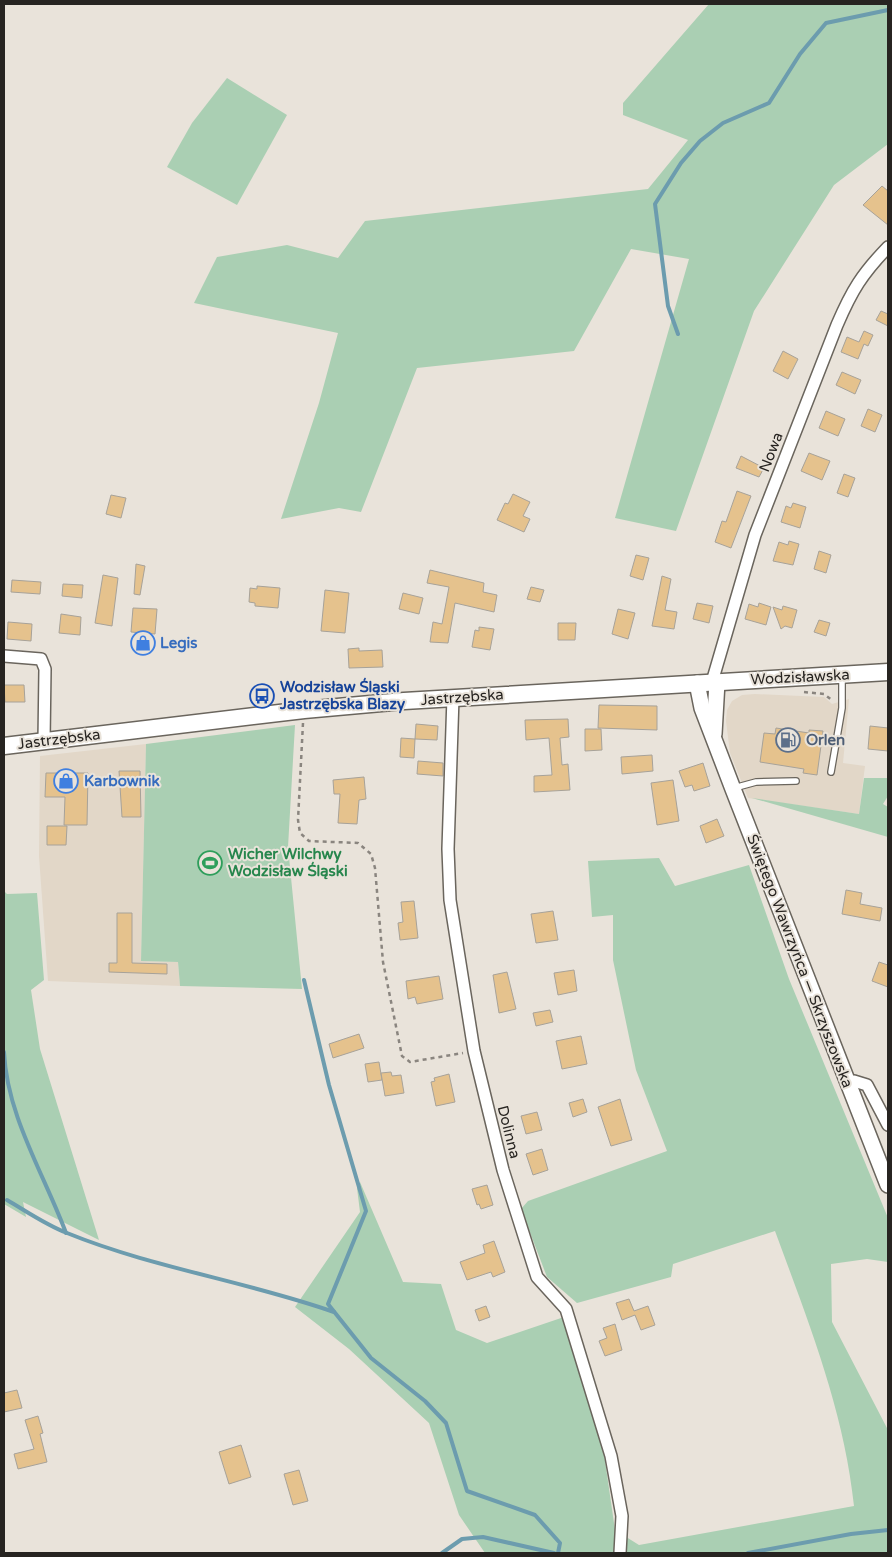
<svg xmlns="http://www.w3.org/2000/svg" width="892" height="1557" viewBox="0 0 892 1557" font-family="'Varela Round',sans-serif">
<rect width="100%" height="100%" fill="#e9e3da"/>
<g fill="#e2d7c8">
<polygon points="755,694 824,697 832,704 849,699 843,763 865,766 859,814 748,798 730,753 726,721 727,710 732,701 742,695"/>
<polygon points="146,744 141,961 178,962 180,986 48,981 39,856 40,756"/>
</g>
<g fill="#aacfb3">
<polygon points="709,4 888,4 888,144 834,185 754,311 676,531 615,518 689,259 631,249 574,351 417,368 361,512 339,508 281,519 319,403 338,333 194,303 217,257 287,245 338,258 365,221 648,189 688,140 623,115 623,103"/>
<polygon points="227,78 287,115 237,205 167,167 192,123"/>
<polygon points="295,725 288,847 302,989 180,986 178,962 141,961 146,744"/>
<polygon points="864,778 888,778 888,796 883,804 888,807 888,837 752,798 859,814"/>
<path d="M659,858l16,28 74,-21 40,114 99,239v44l-21,-3 -36,5 1,58 56,108v123h-403l-26,-38 -30,-92 -80,-74 -54,-42 65,-95 -3,-24 3,-6 43,100 38,2 15,46 31,13 77,-26 38,123 13,90 24,15 215,-39c-10,-96 -46,-185 -79,-275l-102,33 -2,13 -94,26 -30,-26 -26,-68 7,-8 139,-50 -31,-81 -23,-110v-45l-21,2 -4,-56z"/>
<polygon points="4,891 7,894 37,893 44,980 31,990 40,1049 99,1240 23,1202 26,1217 4,1204"/>
</g>
<g fill="none" stroke-linecap="round" stroke-linejoin="round">
<g stroke="#6c9cae" stroke-width="4">
<polyline points="678,334 668,306 655,204 681,163 700,141 723,123 769,103 800,54 826,23 888,10"/>
<polyline points="304,980 329,1085 366,1211 328,1304 371,1358 425,1401 446,1423 467,1491 535,1515 560,1543 558,1553"/>
<path d="M4,1052c3,64 40,122 62,181"/>
<path d="M7,1200c19,11 39,25 60,33 86,35 179,48 267,79"/>
<polyline points="442,1553 462,1539 483,1537 554,1553"/>
<polyline points="748,1553 851,1534 888,1530"/>
</g>
</g>
<g fill="#e5c28d" stroke="#a7a299">
<polygon points="882,186 888,191 888,225 863,205"/>
<polygon points="881,311 888,314 888,326 876,320"/>
<polygon points="864,331 873,335 868,346 864,344 858,359 841,352 847,337 859,342"/>
<polygon points="783,351 798,359 788,379 773,371"/>
<polygon points="842,372 861,380 855,394 836,385"/>
<polygon points="868,409 882,415 875,432 861,426"/>
<polygon points="826,411 845,419 838,436 819,428"/>
<polygon points="809,453 830,461 822,480 801,471"/>
<polygon points="741,456 764,468 759,477 736,468"/>
<polygon points="844,474 855,478 848,497 837,493"/>
<polygon points="737,491 751,496 731,548 715,542 722,521 726,522"/>
<polygon points="513,494 530,502 523,516 530,519 524,532 497,520 505,503 508,504"/>
<polygon points="111,495 126,498 121,518 106,514"/>
<polygon points="793,503 806,507 800,528 781,522 786,506 791,508"/>
<polygon points="789,541 799,544 793,565 773,561 779,542 788,545"/>
<polygon points="819,551 831,555 826,573 814,569"/>
<polygon points="636,555 649,558 643,580 630,576"/>
<polygon points="136,564 145,566 140,595 134,594"/>
<polygon points="430,570 484,583 483,592 497,595 494,612 455,603 448,643 430,642 433,622 442,624 449,587 427,583"/>
<polygon points="103,575 118,578 112,626 95,623"/>
<polygon points="662,576 671,579 665,610 677,612 674,629 652,626"/>
<polygon points="12,580 41,582 40,594 11,592"/>
<polygon points="63,584 83,585 82,598 62,596"/>
<polygon points="257,586 280,588 278,608 255,606 255,603 249,602 250,588 257,589"/>
<polygon points="531,587 544,590 540,602 527,599"/>
<polygon points="325,590 349,593 345,633 321,631"/>
<polygon points="403,593 423,598 419,614 399,609"/>
<polygon points="697,603 713,606 709,623 693,619"/>
<polygon points="759,603 771,607 766,625 745,619 749,604 758,607"/>
<polygon points="783,606 797,610 792,628 785,626 781,629 773,607 782,610"/>
<polygon points="133,608 157,609 155,634 131,632"/>
<polygon points="618,609 635,613 628,639 612,634"/>
<polygon points="61,614 81,617 80,635 59,633"/>
<polygon points="819,620 830,623 826,636 814,632"/>
<polygon points="8,622 32,624 31,641 7,639"/>
<polygon points="558,623 576,623 575,640 558,640"/>
<polygon points="479,627 494,629 490,650 472,647 475,630 479,631"/>
<polygon points="359,648 359,651 382,650 383,667 349,668 348,649"/>
<polygon points="4,685 24,685 25,702 5,702"/>
<polygon points="599,705 657,706 657,730 598,728"/>
<polygon points="568,719 569,737 560,738 562,765 568,764 570,790 534,792 534,776 552,775 549,738 526,740 525,720"/>
<polygon points="416,724 438,726 437,740 415,739 414,758 400,757 401,738 415,739"/>
<polygon points="870,726 888,728 888,751 868,749"/>
<polygon points="776,728 809,733 809,730 823,731 817,775 803,773 804,769 760,762 764,733 775,734"/>
<polygon points="585,729 601,729 602,750 585,751"/>
<polygon points="652,755 653,771 622,774 621,757"/>
<polygon points="418,761 443,763 443,776 417,774"/>
<polygon points="703,763 710,786 694,791 692,785 685,787 679,771"/>
<polygon points="119,771 140,771 141,817 122,817"/>
<polygon points="46,773 88,773 87,825 64,825 65,797 45,797"/>
<polygon points="364,777 366,799 359,800 357,824 338,823 340,794 334,794 333,780"/>
<polygon points="673,780 679,821 657,825 651,783"/>
<polygon points="717,819 724,836 706,843 700,826"/>
<polygon points="47,826 67,826 66,845 47,845"/>
<polygon points="846,890 862,893 860,904 882,908 880,921 842,914"/>
<polygon points="414,901 418,938 400,940 398,923 403,922 401,902"/>
<polygon points="553,911 558,940 536,943 531,914"/>
<polygon points="117,913 132,913 132,963 167,964 167,974 109,972 109,963 117,963"/>
<polygon points="879,962 888,965 888,987 872,981"/>
<polygon points="574,970 577,991 558,995 554,973"/>
<polygon points="507,972 516,1009 499,1013 493,975"/>
<polygon points="439,976 443,999 417,1004 415,997 408,999 406,981"/>
<polygon points="550,1010 553,1022 536,1026 533,1013"/>
<polygon points="359,1034 364,1048 333,1058 329,1044"/>
<polygon points="581,1036 587,1064 562,1069 556,1041"/>
<polygon points="379,1062 382,1080 368,1082 365,1064"/>
<polygon points="391,1072 392,1076 401,1075 404,1093 385,1096 381,1073"/>
<polygon points="449,1074 455,1102 436,1106 431,1082 435,1081 434,1078"/>
<polygon points="583,1099 587,1112 573,1117 569,1103"/>
<polygon points="620,1099 632,1140 611,1146 598,1107"/>
<polygon points="537,1112 542,1130 526,1134 521,1116"/>
<polygon points="542,1149 548,1170 533,1175 526,1154"/>
<polygon points="487,1185 493,1205 481,1209 479,1204 477,1205 472,1189"/>
<polygon points="494,1241 505,1272 493,1277 491,1272 467,1280 460,1262 485,1253 483,1245"/>
<polygon points="629,1299 634,1311 648,1306 655,1325 641,1330 635,1315 622,1320 616,1303"/>
<polygon points="486,1306 490,1317 479,1321 475,1310"/>
<polygon points="615,1324 622,1350 605,1356 599,1341 607,1338 603,1328"/>
<polygon points="17,1390 22,1408 4,1412 4,1393"/>
<polygon points="38,1416 43,1433 40,1434 47,1462 18,1469 14,1454 34,1449 25,1420"/>
<polygon points="241,1445 251,1477 229,1484 219,1452"/>
<polygon points="299,1470 308,1501 293,1505 284,1474"/>
</g>
<g fill="none" stroke-linecap="round" stroke-linejoin="round">
<g stroke="#6a655d" stroke-width="8">
<g id="service">
<polyline points="831,772 842,708 842,675"/>
<polyline points="734,788 756,782 796,781"/>
</g>
</g>
<g stroke="#6a655d" stroke-width="14">
<g id="minor">
<polyline points="4,656 41,659 45,669 44,741"/>
<path d="M712,682l43,-147 82,-210c15,-35 25,-51 51,-78"/>
<polyline points="453,697 448,849 450,900 474,1051 503,1170 537,1277 566,1309 611,1456 622,1516 620,1553"/>
<polyline points="848,1084 854,1081 867,1085 888,1125"/>
</g>
</g>
<g stroke="#6a655d" stroke-width="18">
<g id="tertiary">
<polyline points="697,683 702,708 733,789 888,1185"/>
<polyline points="714,734 717,682"/>
</g>
</g>
<g stroke="#6a655d" stroke-width="19">
<polyline id="secondary" points="4,746 304,710 404,701 888,672"/>
</g>
<g stroke="#8a857f" stroke-width="2.5" stroke-dasharray="4 4" stroke-linecap="butt">
<polyline points="804,692 824,694 833,701"/>
<polyline points="303,723 298,820 300,833 309,841 358,843 371,854 375,868 383,962 402,1056 410,1062 463,1053"/>
</g>
<use href="#service" stroke="#fff" stroke-width="5.5"/>
<use href="#minor" stroke="#fff" stroke-width="11"/>
<use href="#tertiary" stroke="#fff" stroke-width="15"/>
<use href="#secondary" stroke="#fff" stroke-width="16"/>
</g>
<defs>
<g id="shop-ring" transform="scale(1.25)"><circle r="9.5" fill="#e9e3da" stroke="#3f7fe0" stroke-width="1.5"/><path d="M-5-2.5h2.3a2.7 3.5 0 0 1 5.4 0H5L5.5 6h-11ZM-1.5-2.5h3a1.5 2.3 0 0 0-3 0Z" fill="#3f7fe0"/></g>
<g id="bus-ring" transform="scale(1.25)"><circle r="9.5" fill="#e9e3da" stroke="#1a4fb4" stroke-width="1.5"/><path d="M-5-6H5V4H4V6H2V4H-2V6H-4V4H-5ZM-3.5-4V0h7V-4ZM-3.5 1.2v1.5H-2V1.2ZM2 1.2v1.5H3.5V1.2Z" fill="#1a4fb4"/></g>
<g id="fuel-ring" transform="scale(1.25)"><circle r="9.5" fill="#e9e3da" stroke="#5c6f8a" stroke-width="1.5"/><path d="M-5.5-6h7V0h2V4h1.3V-2.5L3-4.5l.8-.8L6-3V5H2.5V1h-1V6h-7ZM-4.2-4.7v3.2H.2V-4.7Z" fill="#5c6f8a"/></g>
<g id="stadium-ring" transform="scale(1.25)"><circle r="9.5" fill="#e9e3da" stroke="#2e9e5b" stroke-width="1.5"/><path d="M0-5a6.5 5 0 1 0 0 10a6.5 5 0 1 0 0-10ZM-3.5-1.8h7v3.6h-7Z" fill="#2e9e5b"/></g>
</defs>
<g fill-rule="evenodd">
<use href="#shop-ring" x="143" y="643"/>
<use href="#bus-ring" x="262" y="696"/>
<use href="#fuel-ring" x="788" y="740"/>
<use href="#shop-ring" x="66" y="781"/>
<use href="#stadium-ring" x="210" y="863"/>
</g>
<g text-anchor="middle" stroke-width="4" stroke-linejoin="round" paint-order="stroke">
<g font-size="15" fill="#272421" stroke="#e9e3da">
<text transform="translate(771 452) rotate(-69)" y="5">Nowa</text>
<text transform="translate(800 677) rotate(-3)" y="5">Wodzisławska</text>
<text transform="translate(462 697) rotate(-4)" y="5">Jastrzębska</text>
<text transform="translate(59 739) rotate(-7)" y="5">Jastrzębska</text>
<text transform="translate(800 961) rotate(69)" y="5">Świętego Wawrzyńca — Skrzyszowska</text>
<text transform="translate(509 1132) rotate(76)" y="5">Dolinna</text>
</g>
<g font-size="15" font-weight="bold" fill="#366cbe" stroke="#e9e3da" text-anchor="start">
<text x="160" y="648">Legis</text>
<text x="84" y="786">Karbownik</text>
</g>
<g font-size="15" font-weight="bold" fill="#164399" stroke="#e9e3da" text-anchor="start">
<text x="280" y="692">Wodzisław Śląski<tspan x="280" dy="17">Jastrzębska Blazy</tspan></text>
</g>
<g font-size="15" font-weight="bold" fill="#4e5e75" stroke="#e9e3da" text-anchor="start">
<text x="806" y="745">Orlen</text>
</g>
<g font-size="15" font-weight="bold" fill="#27864d" stroke="#e9e3da" text-anchor="start">
<text x="228" y="859">Wicher Wilchwy<tspan x="228" dy="17">Wodzisław Śląski</tspan></text>
</g>
</g>
<rect width="892" height="1557" fill="none" stroke="#272421" stroke-width="10"/>
</svg>
